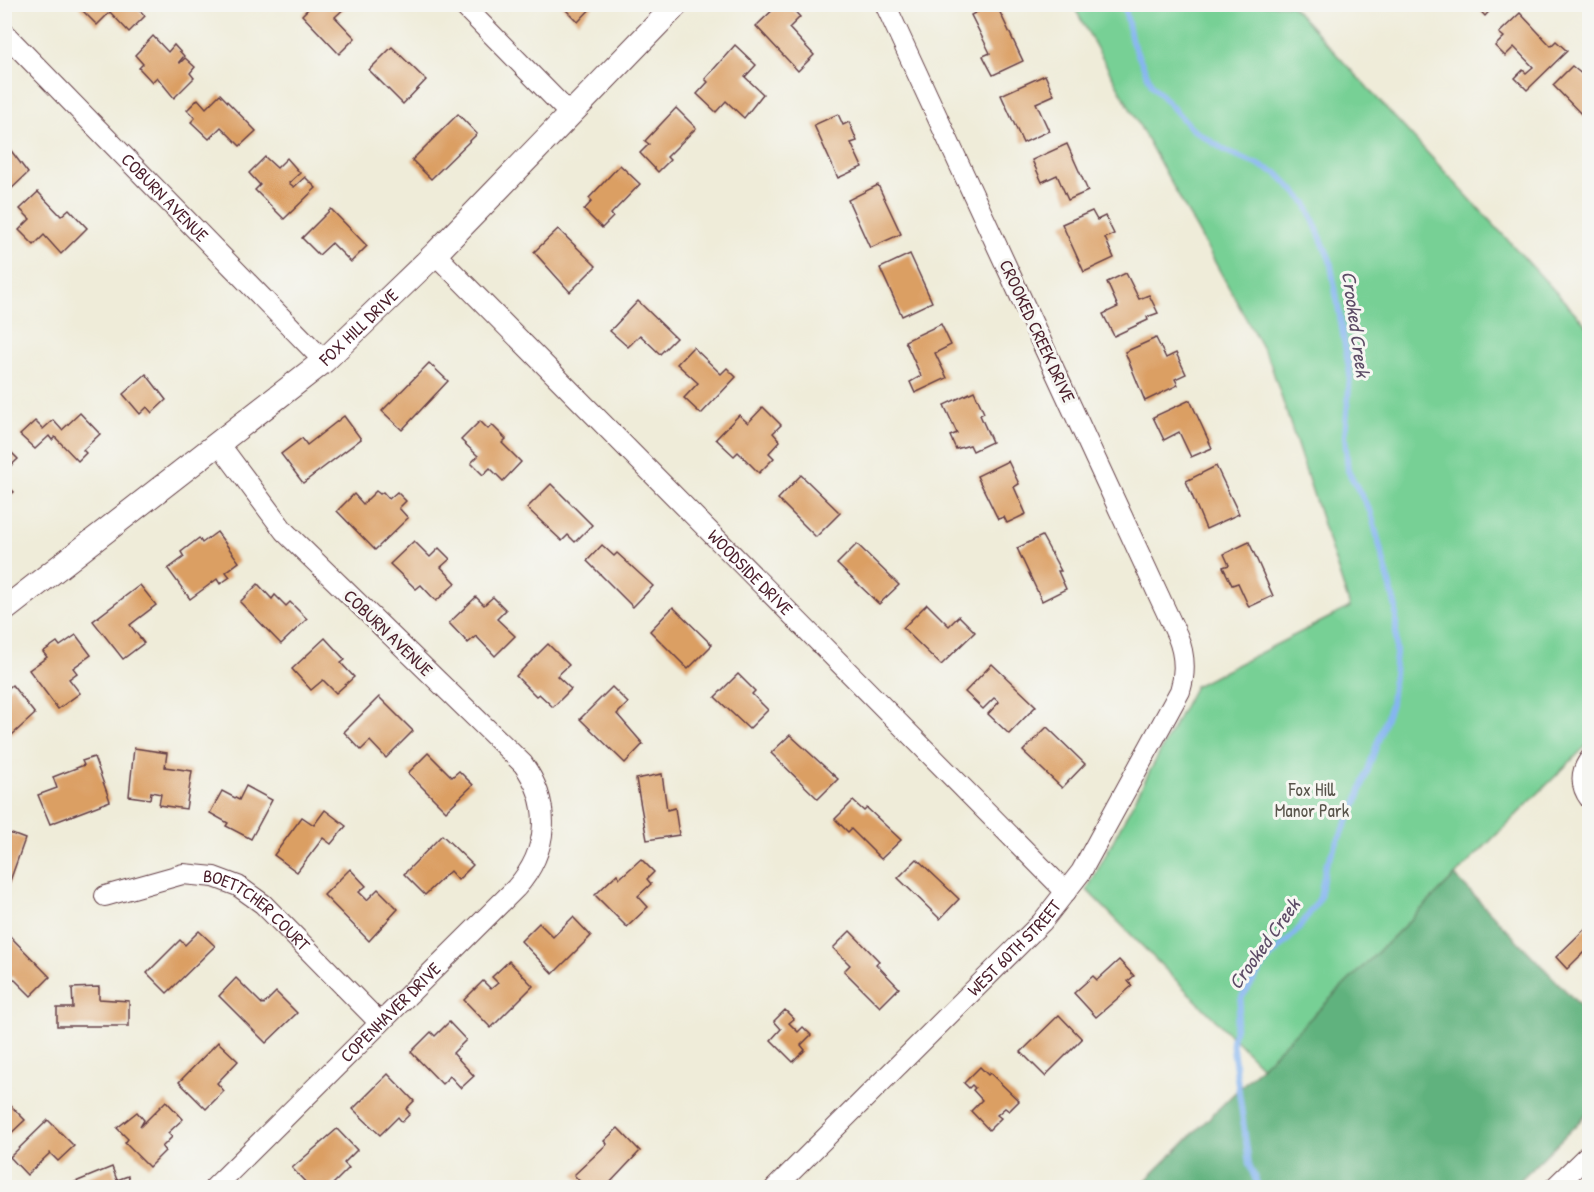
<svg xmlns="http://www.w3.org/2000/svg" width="1594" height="1192" viewBox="0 0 1594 1192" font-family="'Patrick Hand',sans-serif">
<rect width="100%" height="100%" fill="#f6f6f2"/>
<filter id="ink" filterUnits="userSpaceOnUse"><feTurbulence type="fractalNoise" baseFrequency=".0167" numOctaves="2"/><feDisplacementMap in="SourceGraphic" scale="12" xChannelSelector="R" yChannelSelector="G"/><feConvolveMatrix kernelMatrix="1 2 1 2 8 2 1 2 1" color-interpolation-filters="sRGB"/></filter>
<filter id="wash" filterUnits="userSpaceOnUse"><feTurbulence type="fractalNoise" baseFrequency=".008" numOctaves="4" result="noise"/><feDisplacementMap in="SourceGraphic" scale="24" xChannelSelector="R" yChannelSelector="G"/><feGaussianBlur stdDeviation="1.35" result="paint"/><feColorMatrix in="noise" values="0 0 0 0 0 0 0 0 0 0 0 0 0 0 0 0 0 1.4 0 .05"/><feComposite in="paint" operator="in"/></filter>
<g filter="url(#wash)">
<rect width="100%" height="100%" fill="#efecd9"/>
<polygon fill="#77d095" stroke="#607860" stroke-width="1.5" points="1073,5 1291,5 1589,328 1589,743 1262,1067 1087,890 1195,686 1350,607 1270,362"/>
<polygon fill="#61b27e" stroke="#566854" stroke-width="1.5" points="1455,876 1589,1015 1589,1112 1513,1187 1139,1187"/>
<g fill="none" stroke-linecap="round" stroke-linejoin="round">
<polyline stroke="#85b5f0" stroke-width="6" points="1124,4 1132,42 1152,85 1192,129 1226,151 1277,173 1306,203 1330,260 1350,375 1345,436 1348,471 1371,513 1396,608 1396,654 1391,704 1356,804 1325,867 1320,898 1297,931 1266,962 1242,997 1232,1041 1249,1164 1259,1188"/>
</g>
<g id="blocks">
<g fill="#db9f64">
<polygon points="82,4 134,4 145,16 129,32 110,12 97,25 79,7"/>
<polygon points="313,4 349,4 335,17 355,38 339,54 302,15"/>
<polygon points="560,4 595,4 578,22"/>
<polygon points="779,4 788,4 800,17 789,28 814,55 798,71 756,26"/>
<polygon points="993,4 996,4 1023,61 993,75 983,56 990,53 971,15"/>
<polygon points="1474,4 1496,4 1485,16"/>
<polygon points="1520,13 1551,46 1556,41 1567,51 1527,90 1515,78 1523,70 1526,73 1533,67 1514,47 1505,56 1495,46 1504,37 1499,33"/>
<polygon points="153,36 168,52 174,45 184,56 179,62 180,63 185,58 195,67 190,73 194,78 174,98 157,77 152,82 139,68 143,64 135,55"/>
<polygon points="735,45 756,65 745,77 763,94 744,118 726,101 716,112 697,94 708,82 705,79"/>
<polygon points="392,47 426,80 403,104 369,70"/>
<polygon points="1572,66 1590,81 1590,113 1585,118 1553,85"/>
<polygon points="1045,75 1054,95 1036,103 1049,131 1023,143 1001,95"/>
<polygon points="220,94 256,131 240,146 221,127 209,139 191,122 195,118 187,110 198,99 206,108"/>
<polygon points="676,108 696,128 667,157 670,160 658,172 640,153 649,144 645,141"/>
<polygon points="458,114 477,134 431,179 412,160"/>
<polygon points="838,114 843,125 849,122 857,141 851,143 862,167 838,178 814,125"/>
<polygon points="1067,144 1088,191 1068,200 1057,175 1042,182 1032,160"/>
<polygon points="9,148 28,173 7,193 4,190 4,149"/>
<polygon points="265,157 277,168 287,158 300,173 289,183 294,187 305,177 316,188 284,219 255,190 260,185 249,173"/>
<polygon points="620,165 640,184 611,214 613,217 602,228 584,210 592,201 589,198"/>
<polygon points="878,185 901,234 870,248 848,200"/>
<polygon points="38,192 61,216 69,209 87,228 61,254 44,235 34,245 19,230 30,219 20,209"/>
<polygon points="331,209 367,246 351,262 332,243 319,255 302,238"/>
<polygon points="1092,211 1097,220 1105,216 1114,234 1105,238 1114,258 1084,272 1062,224"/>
<polygon points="558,229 596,266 570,292 534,252"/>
<polygon points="910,254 932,302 902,316 880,268"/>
<polygon points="1126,273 1139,299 1149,295 1158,313 1147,317 1148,320 1114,336 1103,314 1118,307 1107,282"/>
<polygon points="638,301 676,338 660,354 640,335 628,347 610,331"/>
<polygon points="941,324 951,345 935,353 947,378 915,393 910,382 921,376 905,341"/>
<polygon points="1156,338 1166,358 1176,353 1186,374 1175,379 1178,385 1145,401 1125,352"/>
<polygon points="693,347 721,374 727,368 736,377 701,414 684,398 698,383 677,364"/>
<polygon points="429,363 448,381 402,430 382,411"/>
<polygon points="146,374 166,400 152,413 147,407 140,414 123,394"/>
<polygon points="974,391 984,413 980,415 992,442 973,451 970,445 956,449 950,436 957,433 944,405"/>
<polygon points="1190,400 1212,448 1191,457 1179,432 1164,440 1153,417"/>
<polygon points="763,407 781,425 773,433 780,441 769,453 774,458 759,473 738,452 734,456 716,439 739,415 748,423"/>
<polygon points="80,413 100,434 83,450 86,453 78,461 55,437 52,440 49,436 35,449 20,435 35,421 43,429 53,420 62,430"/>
<polygon points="344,416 361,439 303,483 281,454 302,438 307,445"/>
<polygon points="480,421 488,429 492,425 506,439 502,443 521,462 503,481 490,468 483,475 471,463 478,456 461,440"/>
<polygon points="4,445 18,459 4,472"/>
<polygon points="1008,461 1019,484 1014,487 1026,514 1007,523 1004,517 998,519 977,476"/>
<polygon points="1216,466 1239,514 1206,529 1186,481"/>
<polygon points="801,475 840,513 816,537 778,499"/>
<polygon points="4,482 14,492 4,500"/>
<polygon points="551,484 592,525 575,542 568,535 562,541 527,508"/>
<polygon points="376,491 380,494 383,492 389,499 397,492 406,501 399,508 408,518 375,550 337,511 354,494 363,504"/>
<polygon points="217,532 239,562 226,572 230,577 220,584 217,579 190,599 168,569 184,557 181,552 199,538 202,543"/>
<polygon points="1042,536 1061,571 1058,571 1066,589 1042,601 1017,548"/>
<polygon points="414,541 430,557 439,548 450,559 441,567 456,583 436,601 421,585 416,589 390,564"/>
<polygon points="1249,542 1273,596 1249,607 1238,583 1232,585 1223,567 1229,565 1224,554"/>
<polygon points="857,544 899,585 879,604 837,564"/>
<polygon points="602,545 614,556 617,553 653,586 633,607 587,561"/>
<polygon points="258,584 272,599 275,595 286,606 290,602 307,619 281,644 240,602"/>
<polygon points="140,585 156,605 130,625 144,643 123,659 93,621"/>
<polygon points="476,597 484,605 493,597 506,610 497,619 515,636 495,656 476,636 468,643 449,623"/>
<polygon points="927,604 949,626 959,616 975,632 941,665 903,628"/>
<polygon points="673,607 712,645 688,669 650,631"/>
<polygon points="76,635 91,655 73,668 77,673 69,679 80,693 58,709 29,670 47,657 43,652 57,642 60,646"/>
<polygon points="325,638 345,660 341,663 354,677 336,693 323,680 311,690 292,669"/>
<polygon points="548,644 569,665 557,676 571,689 553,707 539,694 536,696 516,676"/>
<polygon points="992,664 1036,706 1009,734 988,714 999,702 994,698 983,709 965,692"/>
<polygon points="738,674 755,691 752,694 768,710 749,729 715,697"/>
<polygon points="12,685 35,714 12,735 7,729 4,731 4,692"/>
<polygon points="612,687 628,703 617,714 643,744 625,763 580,719"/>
<polygon points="379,697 413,731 386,758 370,741 361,750 344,732"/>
<polygon points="1047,727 1085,764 1062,788 1023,751"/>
<polygon points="790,735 838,779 818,799 771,753"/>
<polygon points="134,748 167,753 165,767 192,771 186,809 159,805 161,794 151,792 150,799 129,796"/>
<polygon points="428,753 452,777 459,771 473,785 446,811 408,773"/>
<polygon points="94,757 110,801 50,824 38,795 57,788 53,777 84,765 82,761"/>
<polygon points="662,774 667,810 675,808 679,835 647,840 636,779"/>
<polygon points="246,786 272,800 251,839 226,826 228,823 210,813 222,791 239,800"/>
<polygon points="853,801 864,811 867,808 901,840 881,859 851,829 848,832 835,819"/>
<polygon points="325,810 346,826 331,844 323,838 297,872 274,855 302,817 314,825"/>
<polygon points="4,831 25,839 5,895 4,895"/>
<polygon points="442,835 473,865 458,880 450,871 425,895 404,874"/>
<polygon points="641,859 654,872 647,879 651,884 638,896 648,907 627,927 595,895 617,874 620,878"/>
<polygon points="917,859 959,899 940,919 898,878"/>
<polygon points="350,869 366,886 359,892 367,900 378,889 398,909 369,941 324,895"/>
<polygon points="573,917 591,936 553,974 521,941 539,923 553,937"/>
<polygon points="1590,924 1590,958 1584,952 1567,969 1556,957"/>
<polygon points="4,930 50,977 31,996 11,976 7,980 4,978"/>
<polygon points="199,931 215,946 167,993 147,973 180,940 185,945"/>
<polygon points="850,931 879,961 876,964 899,988 880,1007 844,971 850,965 833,948"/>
<polygon points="1119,960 1134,976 1128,981 1132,986 1096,1017 1074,993 1093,976 1097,980"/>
<polygon points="509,961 533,986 491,1028 464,1000 483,981 491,989 498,983 492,977"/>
<polygon points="236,978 263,1005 276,992 297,1013 266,1043 219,996"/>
<polygon points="99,987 99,999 129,1001 129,1026 57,1026 57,1008 73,1008 72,988"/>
<polygon points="785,1010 794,1019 789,1023 798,1032 803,1027 811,1035 801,1045 805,1050 793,1062 771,1040 781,1029 774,1021"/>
<polygon points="1059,1015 1082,1039 1045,1076 1021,1052"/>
<polygon points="449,1022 466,1040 453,1053 474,1076 461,1088 450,1076 442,1084 411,1052 431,1032 435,1036"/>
<polygon points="218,1042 238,1061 217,1083 224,1091 206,1109 179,1082"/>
<polygon points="980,1067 988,1075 990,1073 1019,1101 1009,1111 1005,1108 997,1115 1001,1118 989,1130 971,1111 982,1100 973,1090 975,1088 972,1085 969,1088 964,1083"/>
<polygon points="388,1074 414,1101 406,1109 410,1114 402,1122 398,1117 380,1135 353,1109"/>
<polygon points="4,1099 25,1120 4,1140"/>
<polygon points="166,1101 183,1119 168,1133 172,1137 162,1147 165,1151 149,1167 125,1143 128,1139 117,1128 137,1112 144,1120 140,1127"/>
<polygon points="48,1120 74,1146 58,1161 50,1153 27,1175 10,1157"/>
<polygon points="618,1128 640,1151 605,1188 586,1188 574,1175 607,1144 604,1141"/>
<polygon points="337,1129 357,1150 344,1163 349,1168 329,1188 311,1188 292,1168"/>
<polygon points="112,1167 117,1180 128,1176 133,1188 75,1188 73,1183"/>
</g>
</g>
</g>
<g filter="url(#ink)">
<use href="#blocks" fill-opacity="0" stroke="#633e45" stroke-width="1.5"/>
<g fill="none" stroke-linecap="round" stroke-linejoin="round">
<g stroke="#633e45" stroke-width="22">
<g id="minor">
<polyline points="462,4 570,114"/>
<path id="s1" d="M4,33l320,328"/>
<path id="s2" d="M435,254l631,638"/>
<path d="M1590,759c-10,13 -10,27 0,40"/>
<path id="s3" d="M105,896l78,-22 31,3 24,9 25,18 117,119"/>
<path id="s4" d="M214,1188l302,-300c33,-37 36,-84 7,-124l-239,-233 -64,-86"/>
<path id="s5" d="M775,1188l267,-266 39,-50 99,-181c6,-19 5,-37 -3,-56l-292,-631"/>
<polyline points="1554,1188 1590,1153"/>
</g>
</g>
<g stroke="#633e45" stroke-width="26">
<g id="tertiary">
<path id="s6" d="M4,610l320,-249 111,-107 242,-250"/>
</g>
</g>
<use href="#minor" stroke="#fff" stroke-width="20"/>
<use href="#tertiary" stroke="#fff" stroke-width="24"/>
</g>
</g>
<g text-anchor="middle" stroke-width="6" stroke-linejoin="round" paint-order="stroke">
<g font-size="18" fill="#4a1f2b" stroke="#f6f6f2">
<text dy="6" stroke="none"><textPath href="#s1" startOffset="230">COBURN AVENUE</textPath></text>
<text dy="6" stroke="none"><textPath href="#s6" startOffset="454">FOX HILL DRIVE</textPath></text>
<text transform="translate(1037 331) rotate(65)" y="6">CROOKED CREEK DRIVE</text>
<text dy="6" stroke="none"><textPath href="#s2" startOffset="448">WOODSIDE DRIVE</textPath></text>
<text transform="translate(388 633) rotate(44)" y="6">COBURN AVENUE</text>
<text dy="6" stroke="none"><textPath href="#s3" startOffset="166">BOETTCHER COURT</textPath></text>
<text dy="6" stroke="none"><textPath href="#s5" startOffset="339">WEST 60TH STREET</textPath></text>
<text dy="6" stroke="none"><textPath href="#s4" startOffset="249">COPENHAVER DRIVE</textPath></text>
</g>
<g font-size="18" fill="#58544b" stroke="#f6f6f2">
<text x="1312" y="796">Fox Hill<tspan x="1312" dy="21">Manor Park</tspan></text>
</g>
<g font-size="20" font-style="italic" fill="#5c4c66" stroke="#f6f6f2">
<text transform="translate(1356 324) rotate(82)" y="7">Crooked Creek</text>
<text transform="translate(1264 944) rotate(-54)" y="7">Crooked Creek</text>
</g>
</g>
<rect width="1594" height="1192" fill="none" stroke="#f6f6f2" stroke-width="24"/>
</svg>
